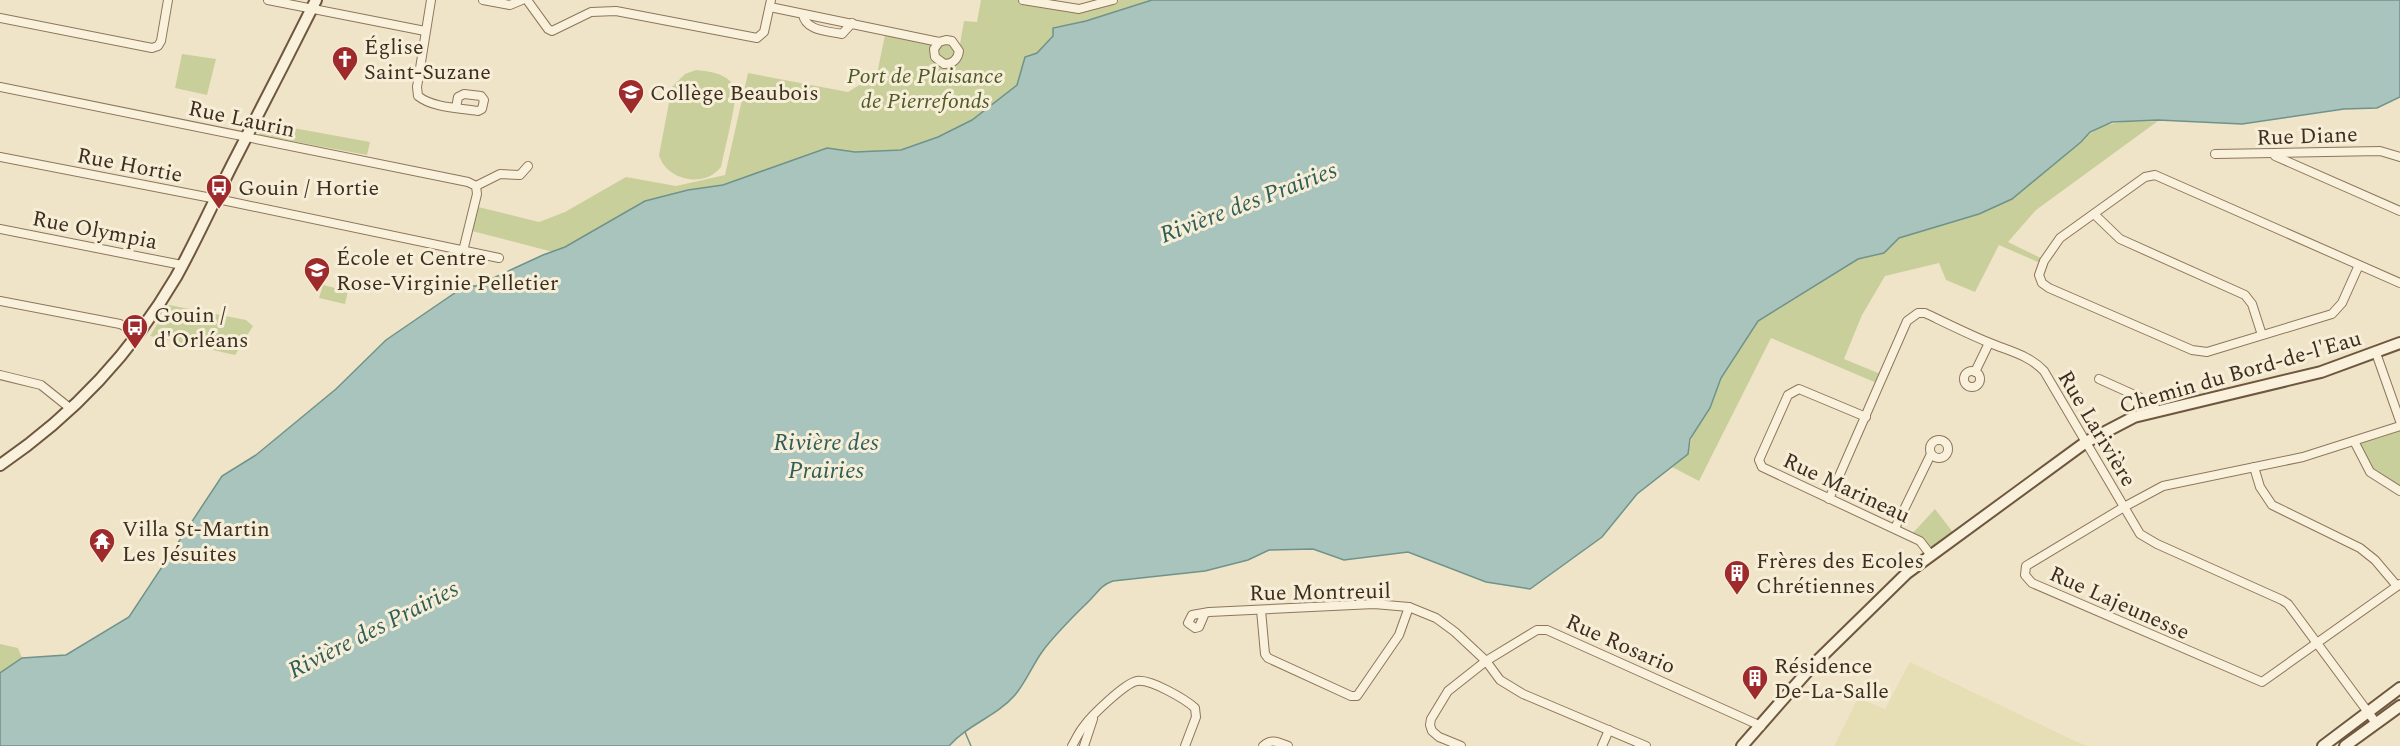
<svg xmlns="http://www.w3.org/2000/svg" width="2400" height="746" viewBox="0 0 2400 746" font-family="Spectral,serif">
<rect width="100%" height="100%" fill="#f0e4c8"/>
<polygon fill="#e6deb5" points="1910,662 2077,742 2088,746 1834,746 1858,698 1885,709"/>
<g fill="#c9cf9b">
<polygon points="981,0 1018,0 1067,10 1098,7 1120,0 1152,0 1086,21 1053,28 1053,36 1037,53 1025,57 1017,85 972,120 938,137 901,150 855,152 827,148 723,185 688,190 553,252 468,230 474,206 539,222 565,212 626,177 676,186 725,175 748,73 848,92 877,74 886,30 960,44 964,21 977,22"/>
<polygon points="182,54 216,59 207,95 175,88"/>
<path d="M696,70c40,4 44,15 35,52 -3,15 -7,30 -10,45 -17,22 -55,13 -62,-12l13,-68 13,-13z"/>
<path d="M2158,121l-122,89 -28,32 35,17 -3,4 -41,-18 -24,47 -29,-12 -7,-17 -54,13 -23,39 -18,44 39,16 -4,9 -108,-46 -72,143 -27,-14 16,-13 4,-17 18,-29 11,-30 37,-57 100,-62 26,-6 15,-15 80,-24 33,-15 69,-57c21,-24 48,-20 77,-21z"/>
<polygon points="266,123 370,142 367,155 259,135"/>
<polygon points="323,285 348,291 345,304 319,298"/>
<polygon points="169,305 246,320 253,326 235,355 150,336"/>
<polygon points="2400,426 2400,491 2370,472 2354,441"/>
<polygon points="1935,509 1955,535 1930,554 1910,536"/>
<polygon points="0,644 18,648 22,658 0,673"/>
</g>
<path fill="#a9c4bc" stroke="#6f938a" stroke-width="1.5" d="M1152,0h1248v97l-23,11 -33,1 -102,15 -84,-4 -46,2 -22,10 -9,10 -69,57 -33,15 -80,24 -15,15 -26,6 -100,62 -37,57 -11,30 -20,31 -2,15 -51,40 -35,43 -72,52 -44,-7 -78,-30 -64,8 -31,-11 -44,1 -21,10 -43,11 -92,10c-12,4 -15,11 -24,20 -16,16 -33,32 -47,51 -10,14 -16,30 -27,43 -18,21 -48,30 -66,51h-949v-73l22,-15 44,-3 63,-38 93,-141 34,-21 80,-66 50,-49 79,-54h11l67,-31 22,-8 80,-46 43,-11 35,-5 104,-37 28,4 46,-2 37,-13 34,-17 45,-35 8,-28 12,-4 16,-17v-8l33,-7z"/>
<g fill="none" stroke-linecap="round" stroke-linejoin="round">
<polyline stroke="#6f938a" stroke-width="1.5" points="965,732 971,746"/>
<g stroke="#8d765c" stroke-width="10">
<g id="street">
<polyline points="268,0 425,31"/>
<path d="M431,0l-14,87 1,9c15,12 41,12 60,15l4,-2 2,-9 -3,-4 -17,-2 -6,3 -2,11"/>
<polyline points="483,0 510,5 522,0"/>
<polyline points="527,0 548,29 552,31 591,12 616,11 757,38 764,32 771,0"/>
<polyline points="1023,0 1079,9 1113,0"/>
<path d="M770,7l169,35 7,-2 6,1 7,10c-1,8 -6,13 -15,13l-9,-7 -1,-8 5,-7"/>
<path d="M803,14c2,17 25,17 39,20l10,-11"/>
<polyline points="0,18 152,48 158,46 161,41 168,0"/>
<polyline points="0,87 468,182 476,186 477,194 463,251"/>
<polyline points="2215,154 2380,151 2400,157"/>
<polyline points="2275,156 2400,211"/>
<polyline points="0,157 227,201 499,258"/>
<polyline points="476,186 500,174 520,175 528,166"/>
<polyline points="2094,214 2120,239 2245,295 2252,304 2262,335"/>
<polyline points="0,229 182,265"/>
<polyline points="2359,265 2342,303 2332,314 2207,352 2192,350 2049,288 2042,283 2039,275 2044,261 2060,238 2145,177 2155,175 2400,283"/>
<polyline points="0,301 120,324 138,333"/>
<polyline points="2376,353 2400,421"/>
<circle cx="1972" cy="379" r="8"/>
<polyline points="1975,372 1989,343"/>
<polyline points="0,375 41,385 71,409"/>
<polyline points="2099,379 2139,397 2158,410"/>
<polyline points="1866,417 1799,389 1788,395 1759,460 1762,467 1920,541 1930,554"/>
<polyline points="2400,426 2303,457 2163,486 2124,507 2026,566 2025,575 2032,583 2262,682 2400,584"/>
<circle cx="1939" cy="449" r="9"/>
<polyline points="2354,441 2370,472 2400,491"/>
<polyline points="2254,467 2260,487 2272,505 2360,548 2375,560 2397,586"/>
<path d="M1829,499l78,-178 11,-8h7c21,10 43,21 65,30 19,8 39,12 54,28l96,163 17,10 125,56 6,4 88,119"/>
<polyline points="1895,528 1931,454"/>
<polyline points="1261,610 1265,654 1268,658 1351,696 1357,696 1399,635 1409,607"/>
<polyline points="1205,613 1199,627 1195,628 1188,623 1192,615 1209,612 1374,604 1409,607 1436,618 1455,632 1486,661 1500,680 1523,694 1646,746"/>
<path d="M1072,746c4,-7 7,-14 12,-20 7,-10 41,-43 53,-45 14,-2 48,18 58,27l1,9 -11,29"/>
<polyline points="1084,746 1093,719"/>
<path d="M1263,746c8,-8 15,-4 25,0"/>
<polyline points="1461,746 1439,737 1432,731 1430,725 1431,719 1448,691 1486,661 1537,630 1547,630 1761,726"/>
<polyline points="1602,746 1609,730"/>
</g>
</g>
<g stroke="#6f573f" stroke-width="14">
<g id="secondary">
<path d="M0,465c72,-49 132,-113 176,-188 20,-36 37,-74 55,-110 29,-56 57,-111 85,-167"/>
<polyline points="1742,746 1814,664 1907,573 2086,442 2134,417 2321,372 2400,343"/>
<polyline points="2323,746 2400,688"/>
<polyline points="2345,746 2400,706"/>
</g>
</g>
<use href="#street" stroke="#faf1dc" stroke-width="8"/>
<use href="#secondary" stroke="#faf1dc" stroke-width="10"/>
</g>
<defs>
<g id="church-pin" transform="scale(1.35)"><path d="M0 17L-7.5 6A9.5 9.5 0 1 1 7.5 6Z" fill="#9e2a2b" stroke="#f7eed8"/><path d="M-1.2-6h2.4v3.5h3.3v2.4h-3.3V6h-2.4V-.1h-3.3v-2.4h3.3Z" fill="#fff"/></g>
<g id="school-pin" transform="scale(1.35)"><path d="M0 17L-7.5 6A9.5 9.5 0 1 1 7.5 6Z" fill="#9e2a2b" stroke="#f7eed8"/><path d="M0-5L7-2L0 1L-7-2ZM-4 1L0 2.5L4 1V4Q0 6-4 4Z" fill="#fff"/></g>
<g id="bus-pin" transform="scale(1.35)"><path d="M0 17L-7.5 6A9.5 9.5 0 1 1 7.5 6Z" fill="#9e2a2b" stroke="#f7eed8"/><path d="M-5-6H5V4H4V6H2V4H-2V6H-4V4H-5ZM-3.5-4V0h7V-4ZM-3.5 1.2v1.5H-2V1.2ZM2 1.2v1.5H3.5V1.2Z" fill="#fff"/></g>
<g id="temple-pin" transform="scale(1.35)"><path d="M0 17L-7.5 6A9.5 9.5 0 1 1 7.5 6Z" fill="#9e2a2b" stroke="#f7eed8"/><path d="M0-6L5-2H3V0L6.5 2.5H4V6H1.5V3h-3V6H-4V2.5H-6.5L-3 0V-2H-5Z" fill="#fff"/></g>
<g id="building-pin" transform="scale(1.35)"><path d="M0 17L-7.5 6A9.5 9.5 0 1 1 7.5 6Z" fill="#9e2a2b" stroke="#f7eed8"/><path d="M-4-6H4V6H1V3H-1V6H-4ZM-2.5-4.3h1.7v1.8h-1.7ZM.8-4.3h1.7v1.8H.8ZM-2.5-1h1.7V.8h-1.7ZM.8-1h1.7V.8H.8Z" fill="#fff"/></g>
</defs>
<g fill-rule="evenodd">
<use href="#church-pin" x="345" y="59"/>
<use href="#school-pin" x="631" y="92"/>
<use href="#bus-pin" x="219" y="187"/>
<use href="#school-pin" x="317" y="270"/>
<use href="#bus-pin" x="135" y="327"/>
<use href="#temple-pin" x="102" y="541"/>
<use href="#building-pin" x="1737" y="573"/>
<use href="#building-pin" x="1755" y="678"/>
</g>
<g text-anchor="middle" stroke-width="6" stroke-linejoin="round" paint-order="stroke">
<g font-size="22" fill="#3d2e20" stroke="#f7eed8" text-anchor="start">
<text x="364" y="54">Église<tspan x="364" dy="25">Saint-Suzane</tspan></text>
<text x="650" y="100">Collège Beaubois</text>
<text x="238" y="195">Gouin / Hortie</text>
<text x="336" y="265">École et Centre<tspan x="336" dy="25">Rose-Virginie Pelletier</tspan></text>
<text x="154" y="322">Gouin /<tspan x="154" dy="25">d'Orléans</tspan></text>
<text x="122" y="536">Villa St-Martin<tspan x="122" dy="25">Les Jésuites</tspan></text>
<text x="1756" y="568">Frères des Ecoles<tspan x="1756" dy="25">Chrétiennes</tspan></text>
<text x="1774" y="673">Résidence<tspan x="1774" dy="25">De-La-Salle</tspan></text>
</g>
<g font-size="22" font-style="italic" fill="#4d5a26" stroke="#f7eed8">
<text x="925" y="83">Port de Plaisance<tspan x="925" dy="25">de Pierrefonds</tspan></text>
</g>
<g font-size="22" fill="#3d2e20" stroke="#f7eed8">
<text transform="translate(242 118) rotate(12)" y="8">Rue Laurin</text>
<text transform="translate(2307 135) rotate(-2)" y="8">Rue Diane</text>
<text transform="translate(130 164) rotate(11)" y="8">Rue Hortie</text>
<text transform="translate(95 229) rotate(11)" y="8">Rue Olympia</text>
<text transform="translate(2240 371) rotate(-16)" y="8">Chemin du Bord-de-l'Eau</text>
<text transform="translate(2098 428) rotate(59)" y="8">Rue Larivière</text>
<text transform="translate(1847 487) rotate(25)" y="8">Rue Marineau</text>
<text transform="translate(1320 591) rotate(-1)" y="8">Rue Montreuil</text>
<text transform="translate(2120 602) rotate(24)" y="8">Rue Lajeunesse</text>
<text transform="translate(1621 643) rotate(24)" y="8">Rue Rosario</text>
</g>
<g font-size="24" font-style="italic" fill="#2f5d5a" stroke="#f7eed8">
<text transform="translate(1248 202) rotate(-21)" y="8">Rivière des Prairies</text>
<text x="826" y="450">Rivière des<tspan x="826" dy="28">Prairies</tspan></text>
<text transform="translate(373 629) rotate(-27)" y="8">Rivière des Prairies</text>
</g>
</g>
</svg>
